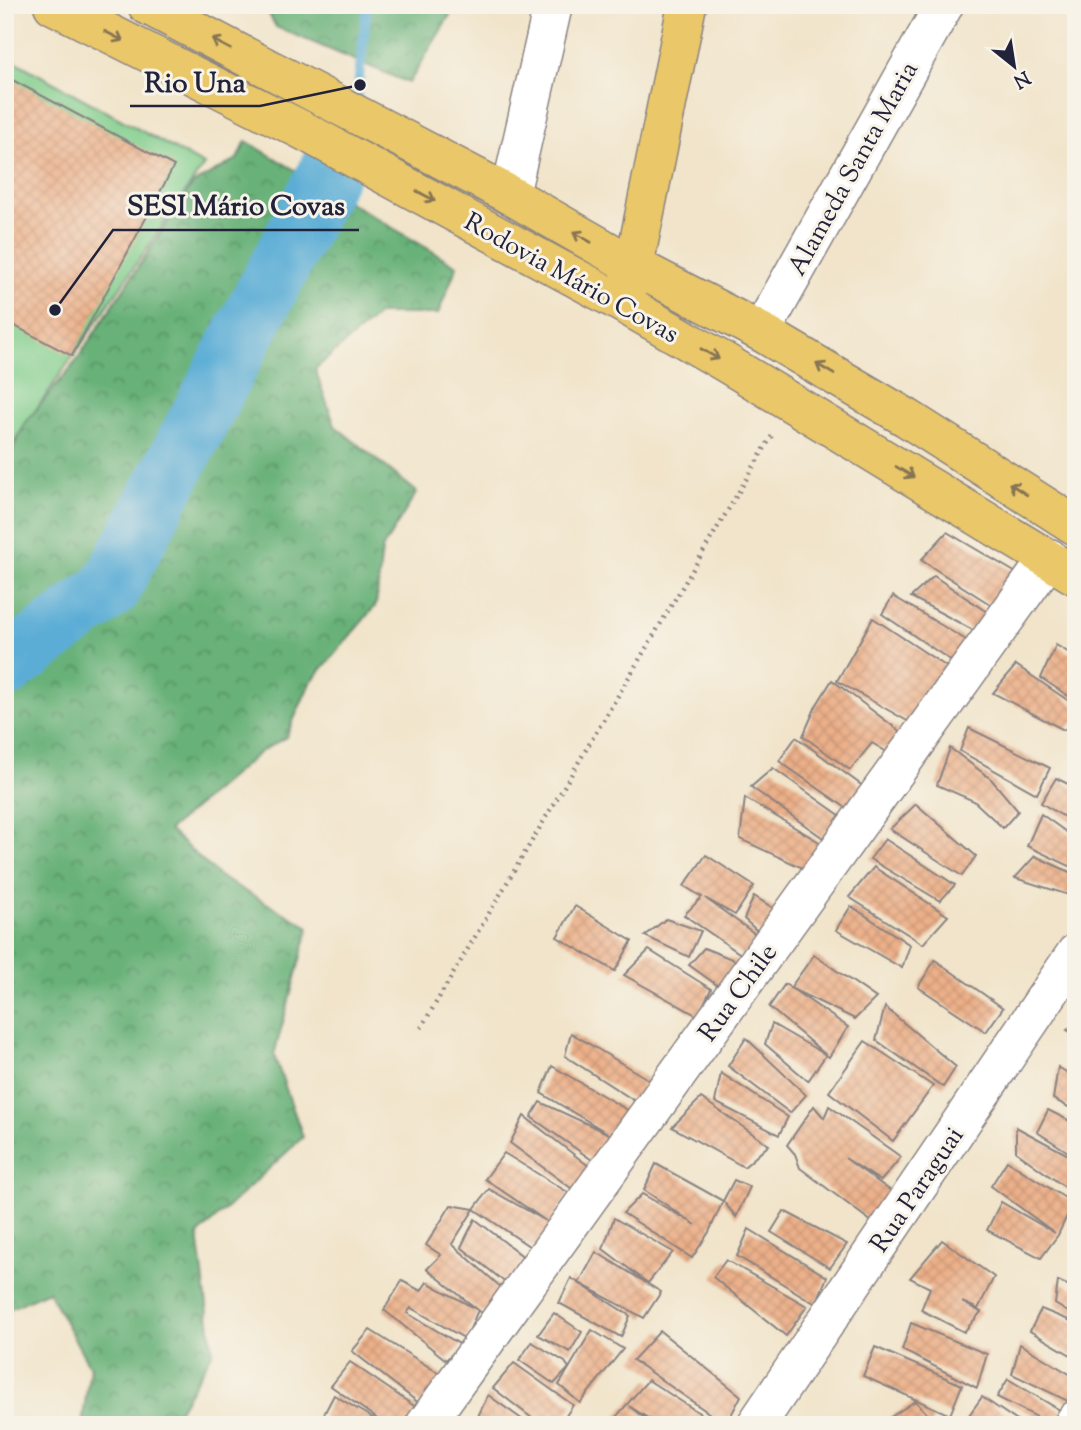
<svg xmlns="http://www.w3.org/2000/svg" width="1081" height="1430" viewBox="0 0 1081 1430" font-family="'Sorts Mill Goudy',serif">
<defs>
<pattern id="forest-crowns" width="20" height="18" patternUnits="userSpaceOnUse" patternTransform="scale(1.75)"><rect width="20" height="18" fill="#68b178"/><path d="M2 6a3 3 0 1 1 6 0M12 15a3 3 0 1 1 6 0" fill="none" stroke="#559064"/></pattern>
<pattern id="building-cross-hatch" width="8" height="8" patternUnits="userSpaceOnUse" patternTransform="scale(1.75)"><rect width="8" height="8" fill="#ecb089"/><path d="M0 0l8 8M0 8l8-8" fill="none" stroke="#ca9777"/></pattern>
</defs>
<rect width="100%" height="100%" fill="#f7f3e8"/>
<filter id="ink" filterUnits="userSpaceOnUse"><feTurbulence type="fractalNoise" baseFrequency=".0143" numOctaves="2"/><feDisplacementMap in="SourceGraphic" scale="14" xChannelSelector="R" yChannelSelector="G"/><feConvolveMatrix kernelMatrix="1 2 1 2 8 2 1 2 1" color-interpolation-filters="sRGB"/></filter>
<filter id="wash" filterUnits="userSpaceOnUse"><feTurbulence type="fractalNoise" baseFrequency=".00686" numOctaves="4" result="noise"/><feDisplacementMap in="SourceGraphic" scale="28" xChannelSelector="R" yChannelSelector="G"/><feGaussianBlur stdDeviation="1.57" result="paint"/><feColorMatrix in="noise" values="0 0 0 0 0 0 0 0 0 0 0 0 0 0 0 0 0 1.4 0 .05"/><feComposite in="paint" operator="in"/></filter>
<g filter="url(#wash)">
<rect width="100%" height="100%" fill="#f1e4ca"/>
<polygon fill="#81ce8d" stroke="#527864" stroke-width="2" points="5,56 204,165 5,455"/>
<g fill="url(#forest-crowns)" stroke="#456a5a" stroke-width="2">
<polygon points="264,5 456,5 409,83 276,27"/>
<polygon points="246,141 457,266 438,314 379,314 315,369 335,426 417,492 382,549 376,605 310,683 286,737 260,752 169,830 220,877 309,927 274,1055 303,1137 198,1235 213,1352 170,1425 82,1425 90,1367 48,1291 5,1311 5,466 26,422 74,364 193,184 237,159"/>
</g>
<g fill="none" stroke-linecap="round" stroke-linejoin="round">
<polyline stroke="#5badd6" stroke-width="10" points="356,107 367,5"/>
<polyline stroke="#5badd6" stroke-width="61" points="5,668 110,589 352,128"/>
</g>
<g id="blocks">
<g fill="url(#building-cross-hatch)">
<polygon points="5,76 174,166 72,356 5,321"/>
<polygon points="947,532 1023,577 999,610 921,560"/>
<polygon points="934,576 991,615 984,636 911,597"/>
<polygon points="893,596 981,649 959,666 882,614"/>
<polygon points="873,618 956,673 918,727 837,681"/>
<polygon points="1056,645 1076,657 1076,701 1041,678"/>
<polygon points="1016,665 1076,706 1076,720 1064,730 993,693"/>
<polygon points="832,680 902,733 887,752 872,743 850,770 803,736 816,706"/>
<polygon points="969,728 1050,768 1037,794 960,751"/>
<polygon points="796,737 868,790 852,812 779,761"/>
<polygon points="950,748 991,779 1018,811 1003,828 974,801 937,785"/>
<polygon points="773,768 841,816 826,840 751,787"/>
<polygon points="1056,778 1076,788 1076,824 1041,803"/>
<polygon points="745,798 826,846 807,870 740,839"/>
<polygon points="916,804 976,856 962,876 890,829"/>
<polygon points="1041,814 1076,839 1076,869 1027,846"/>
<polygon points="885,839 955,885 940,901 870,859"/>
<polygon points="706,855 754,886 735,915 705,898 758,936 745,957 684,915 702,897 684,886"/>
<polygon points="1035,856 1076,875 1075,897 1015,878"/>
<polygon points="874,867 948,916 923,944 849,897"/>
<polygon points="754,896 784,915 764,937 744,919"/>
<polygon points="575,906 632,941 615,971 557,937"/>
<polygon points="851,906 910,945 902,968 836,930"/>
<polygon points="666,919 701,931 689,957 645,936"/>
<polygon points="704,948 742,963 724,990 689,965"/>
<polygon points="649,950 711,989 698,1016 624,975"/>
<polygon points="814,955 876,998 855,1019 790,988"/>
<polygon points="935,960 1003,1008 986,1032 918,987"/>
<polygon points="785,984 848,1027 829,1057 826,1055 808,1081 765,1044 772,1024 826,1055 769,1007"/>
<polygon points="885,1007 956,1067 943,1087 876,1040"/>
<polygon points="1076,1022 1076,1035 1067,1030"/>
<polygon points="571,1033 651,1081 638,1103 565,1056"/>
<polygon points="746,1038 806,1095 790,1113 728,1066"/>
<polygon points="865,1041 933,1086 893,1141 829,1092"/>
<polygon points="552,1066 629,1111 595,1162 531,1117 540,1102 609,1134 541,1093"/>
<polygon points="1058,1067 1076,1078 1076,1111 1053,1099"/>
<polygon points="721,1073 788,1117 779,1135 715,1102"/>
<polygon points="701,1098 769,1145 744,1167 672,1127"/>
<polygon points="814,1106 824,1118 829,1106 901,1157 881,1181 845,1158 895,1194 876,1225 800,1168 795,1154 787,1145"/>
<polygon points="1048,1110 1076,1124 1076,1157 1037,1132"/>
<polygon points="524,1116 590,1167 579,1194 510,1143"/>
<polygon points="1016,1127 1076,1159 1076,1195 1016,1152"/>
<polygon points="504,1153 569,1193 535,1250 474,1209 489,1189 546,1221 485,1179"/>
<polygon points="1007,1161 1073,1203 1058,1235 1041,1258 987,1230 1001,1202 1055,1233 991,1186"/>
<polygon points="656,1164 723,1201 709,1232 692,1258 623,1213 642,1194 696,1225 644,1190"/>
<polygon points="734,1180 750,1187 736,1217 723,1201"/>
<polygon points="451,1205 474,1209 452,1244 503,1289 483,1314 427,1269 441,1255 426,1245"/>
<polygon points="784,1211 847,1244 830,1268 771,1232"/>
<polygon points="614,1218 673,1252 648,1283 603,1249"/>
<polygon points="475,1219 525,1258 507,1284 461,1247"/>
<polygon points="749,1229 827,1277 816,1304 737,1256"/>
<polygon points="942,1240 994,1277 978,1309 962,1302 981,1312 964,1332 921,1310 930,1288 910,1278"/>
<polygon points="596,1252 661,1292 644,1318 579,1283"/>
<polygon points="726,1260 807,1306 786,1336 713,1277"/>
<polygon points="571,1278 630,1316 621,1337 559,1303"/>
<polygon points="402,1281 421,1291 427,1282 478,1310 466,1339 411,1308 407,1313 461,1345 446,1360 384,1310"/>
<polygon points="1058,1281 1076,1289 1076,1317 1055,1304"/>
<polygon points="1041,1309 1076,1323 1076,1358 1030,1331"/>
<polygon points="554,1313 582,1332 570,1352 538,1335"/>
<polygon points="911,1323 987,1354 977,1388 902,1350"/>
<polygon points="370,1330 445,1377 424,1407 352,1351"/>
<polygon points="592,1330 623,1349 580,1403 559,1385"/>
<polygon points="660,1331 741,1396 726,1425 633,1360"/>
<polygon points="532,1342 565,1362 569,1368 554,1384 519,1360"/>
<polygon points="1020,1344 1076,1378 1076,1405 1012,1374"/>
<polygon points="875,1347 962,1385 950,1415 863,1376"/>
<polygon points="350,1362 417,1408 408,1425 386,1425 331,1386"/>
<polygon points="514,1363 573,1405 560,1425 541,1425 493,1388"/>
<polygon points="1008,1379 1068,1415 1060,1425 1053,1425 997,1397"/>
<polygon points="648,1380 718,1425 659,1425 629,1406 653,1425 609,1425"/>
<polygon points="334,1395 384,1425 334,1425 323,1416"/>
<polygon points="488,1395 530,1425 474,1425"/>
<polygon points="982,1397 1023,1425 962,1425"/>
<polygon points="915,1401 933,1420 930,1425 879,1425"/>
<polygon points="308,1418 319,1425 303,1425"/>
</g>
</g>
</g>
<g filter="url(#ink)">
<use href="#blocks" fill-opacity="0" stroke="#8a8382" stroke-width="2"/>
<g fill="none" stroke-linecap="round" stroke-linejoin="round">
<g stroke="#8a8382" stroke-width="41">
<g id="minor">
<polyline points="510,195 553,5"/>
<polyline points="761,332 944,5"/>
<polyline points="425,1425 1049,558"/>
<polyline points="756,1425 1076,953"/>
<polyline points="1073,1425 1076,1420"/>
</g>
</g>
<g stroke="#8a8382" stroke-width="41">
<g id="major">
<polyline points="53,5 304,131 622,303 726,363 1076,576"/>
<polyline points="147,5 510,195 634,266 761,332 907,418 1076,526"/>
<polyline points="628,287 634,266 687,5"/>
</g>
</g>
<polyline stroke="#8a8382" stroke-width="4.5" stroke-dasharray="2 5" stroke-linecap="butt" points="421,1028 773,434"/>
<use href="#minor" stroke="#fff" stroke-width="38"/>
<use href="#major" stroke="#eac769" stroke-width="38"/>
</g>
<defs><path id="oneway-shaft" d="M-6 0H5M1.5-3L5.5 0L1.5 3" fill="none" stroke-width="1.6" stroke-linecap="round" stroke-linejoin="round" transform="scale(1.75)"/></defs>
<g stroke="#867452">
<use href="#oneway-shaft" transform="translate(114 36) rotate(27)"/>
<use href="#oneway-shaft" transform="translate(221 44) rotate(-152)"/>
<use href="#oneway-shaft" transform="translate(426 196) rotate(28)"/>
<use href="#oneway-shaft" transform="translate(582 237) rotate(-150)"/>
<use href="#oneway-shaft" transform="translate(710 354) rotate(30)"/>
<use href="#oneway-shaft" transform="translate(825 369) rotate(-149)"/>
<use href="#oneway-shaft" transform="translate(905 472) rotate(31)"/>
<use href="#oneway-shaft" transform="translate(1018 489) rotate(-147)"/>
</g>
</g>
<g text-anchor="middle" stroke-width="6" stroke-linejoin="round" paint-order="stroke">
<g font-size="26" fill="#22223b" stroke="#f7f3e8">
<text transform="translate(852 168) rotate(-61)" y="9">Alameda Santa Maria</text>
<text transform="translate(572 277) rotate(29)" y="9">Rodovia Mário Covas</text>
<text transform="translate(737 992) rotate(-54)" y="9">Rua Chile</text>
<text transform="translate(916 1189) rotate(-56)" y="9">Rua Paraguai</text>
</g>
</g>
<path fill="none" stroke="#22223b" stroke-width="2.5" d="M360 85L260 106H130M55 310L113 230H359"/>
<g fill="#22223b" stroke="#f7f3e8" stroke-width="2.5">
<circle cx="360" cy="85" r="7"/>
<circle cx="55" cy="310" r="7"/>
</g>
<g font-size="28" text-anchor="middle" font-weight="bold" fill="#22223b" stroke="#f7f3e8" stroke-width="6" stroke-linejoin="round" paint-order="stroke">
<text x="195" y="92">Rio Una</text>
<text x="236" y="215">SESI Mário Covas</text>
</g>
<rect width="1081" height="1430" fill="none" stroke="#f7f3e8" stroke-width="28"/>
<g transform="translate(1014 66) rotate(150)" stroke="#f7f3e8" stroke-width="5" paint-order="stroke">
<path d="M0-5L12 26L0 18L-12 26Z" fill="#22223b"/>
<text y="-10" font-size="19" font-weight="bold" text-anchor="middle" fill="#22223b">N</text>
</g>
</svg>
